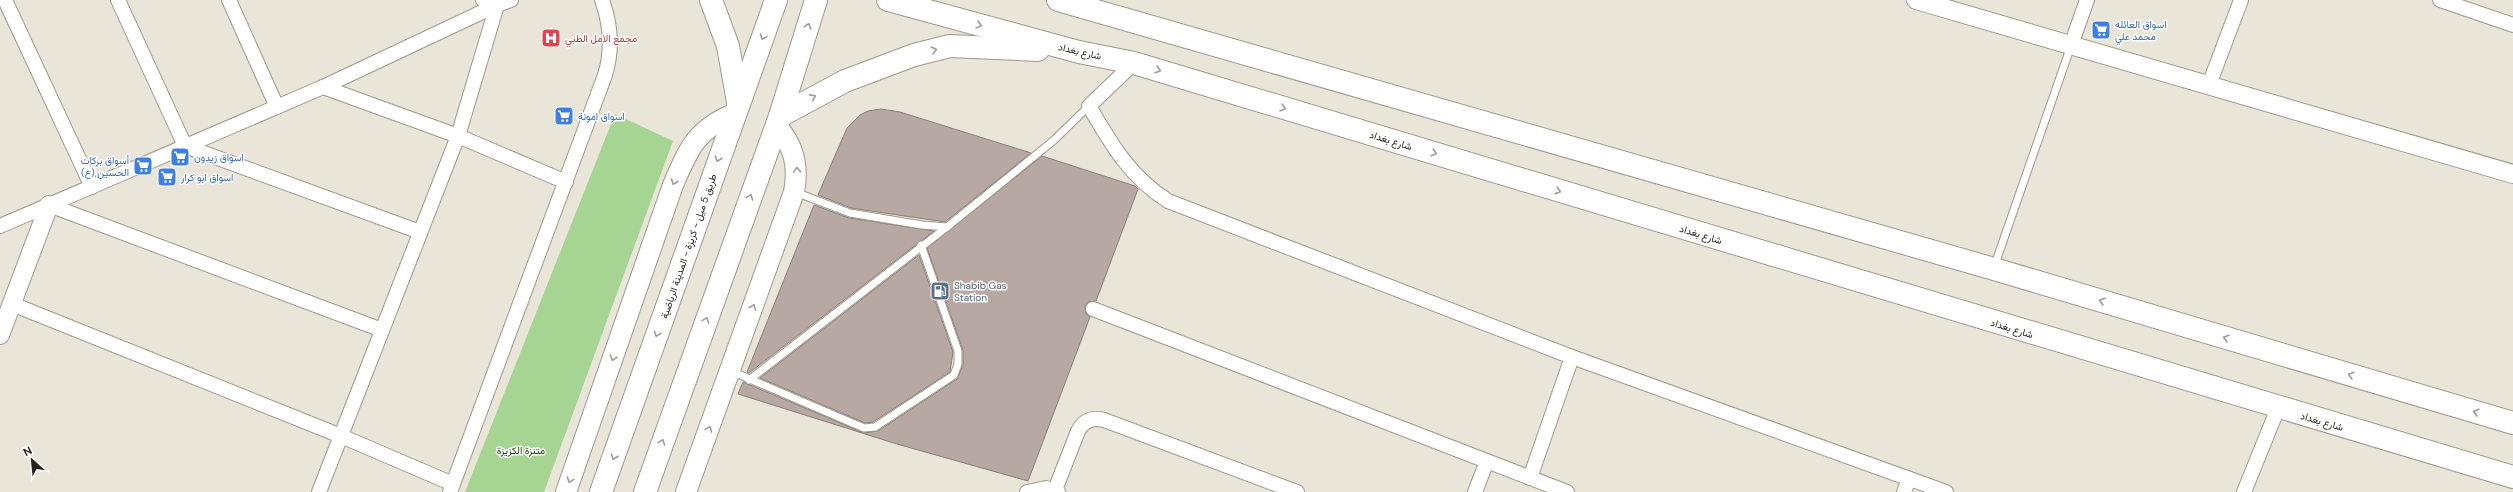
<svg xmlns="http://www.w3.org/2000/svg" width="2513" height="492" viewBox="0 0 2513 492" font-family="'DM Sans',Vazirmatn,sans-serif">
<rect width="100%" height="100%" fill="#e9e5d8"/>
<polygon fill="#a6d493" points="615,114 673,141 544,492 465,492"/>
<g fill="#b7a8a3" stroke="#8c7e79">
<polygon points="881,109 900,112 1031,153 945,222 851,208 818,195 847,128 860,115 868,111"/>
<polygon points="1042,156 1135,186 1138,189 1096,301 1088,302 1085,306 1086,314 1090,317 1028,481 897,444 738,394 743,382 864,433 878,431 957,379 963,365 963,350 927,248"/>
<polygon points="814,205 849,218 934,231 749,373 747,372"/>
<polygon points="919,255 953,352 950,372 873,422 865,423 760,378"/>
</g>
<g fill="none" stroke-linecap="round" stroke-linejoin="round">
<g stroke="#9d998c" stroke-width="9">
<g id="service">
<polyline points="795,192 850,213 922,225 947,227"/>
<polyline points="1994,267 2071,46"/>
<polyline points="731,371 864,428 875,427 954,375 958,364 958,351 921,245"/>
<polyline points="749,380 947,227 1053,141 1089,106"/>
</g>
</g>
<g stroke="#9d998c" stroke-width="16">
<g id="minor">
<polyline points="5,0 92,187"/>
<polyline points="118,0 185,146 420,232"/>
<polyline points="229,0 277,107"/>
<polyline points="483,0 497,5 511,0"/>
<polyline points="2440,0 2513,25"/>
<polyline points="2071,45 2087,0"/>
<path d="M1134,63l-45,43c22,38 41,71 79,95l404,156 374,135"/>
<polyline points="2209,85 2241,0"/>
<polyline points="323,87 458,136 566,182"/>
<polyline points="49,205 382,330"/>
<polyline points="0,226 323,87 497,5"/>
<polyline points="12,304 341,436 453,484"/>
<polyline points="1093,309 1567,492"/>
<polyline points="1530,478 1572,357"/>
<path d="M1055,490l23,-59c6,-11 15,-14 26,-11l193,72"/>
<polyline points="319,492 458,136 497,5"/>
<path d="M450,492l155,-417c8,-26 6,-50 -3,-75"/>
<polyline points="1027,492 1046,488 1058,492"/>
<polyline points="1475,492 1487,461"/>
<polyline points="1904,492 1909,479"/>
<polyline points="2244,492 2278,408"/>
</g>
</g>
<g stroke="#9d998c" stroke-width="20">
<g id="tertiary">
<polyline points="1916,0 2513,174"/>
<polyline points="0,335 49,205"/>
</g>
</g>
<g stroke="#9d998c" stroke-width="22">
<g id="secondary">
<path d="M566,492l107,-307c15,-35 23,-56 61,-71"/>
<path d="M686,492l108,-300c5,-27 0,-46 -18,-67"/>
</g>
</g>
<g stroke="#9d998c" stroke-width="24">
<g id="primary">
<polyline points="601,492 776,0"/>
<polyline points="645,492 780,116 816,0"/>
</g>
</g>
<g stroke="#9d998c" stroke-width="24">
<g id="trunk">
<polyline points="711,0 728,46 738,102"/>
<polyline points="888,0 1079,52 1134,63 2513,477"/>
<polyline points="1058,0 1994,269 2513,423"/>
<polyline points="780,116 845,81 914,55 950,46 1038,50"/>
</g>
</g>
<use href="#service" stroke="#fff" stroke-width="7"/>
<use href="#minor" stroke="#fff" stroke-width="14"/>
<use href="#tertiary" stroke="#fff" stroke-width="18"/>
<use href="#secondary" stroke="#fff" stroke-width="20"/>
<use href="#primary" stroke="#fff" stroke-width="22"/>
<use href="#trunk" stroke="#fff" stroke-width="22"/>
</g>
<defs><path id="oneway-chevron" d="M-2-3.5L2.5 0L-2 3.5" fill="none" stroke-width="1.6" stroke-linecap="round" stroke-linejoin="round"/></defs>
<g stroke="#9c9c9a">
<use href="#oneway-chevron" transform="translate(979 25) rotate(15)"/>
<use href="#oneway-chevron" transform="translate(808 26) rotate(-73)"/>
<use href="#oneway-chevron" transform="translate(763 37) rotate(110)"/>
<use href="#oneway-chevron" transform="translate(934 50) rotate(-14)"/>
<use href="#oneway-chevron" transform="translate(1158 70) rotate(17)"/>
<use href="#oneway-chevron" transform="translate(813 97) rotate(-28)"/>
<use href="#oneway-chevron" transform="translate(1283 108) rotate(17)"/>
<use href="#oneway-chevron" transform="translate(1434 153) rotate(17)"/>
<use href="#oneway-chevron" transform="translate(718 159) rotate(109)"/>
<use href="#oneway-chevron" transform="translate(797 170) rotate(-92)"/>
<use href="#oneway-chevron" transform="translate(674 182) rotate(112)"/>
<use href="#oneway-chevron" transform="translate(1558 191) rotate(17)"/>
<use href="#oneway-chevron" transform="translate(750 197) rotate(-70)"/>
<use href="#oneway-chevron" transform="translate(2102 301) rotate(-163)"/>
<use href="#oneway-chevron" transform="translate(753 307) rotate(-70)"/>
<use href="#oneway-chevron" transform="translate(706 320) rotate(-70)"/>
<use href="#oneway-chevron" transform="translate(657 334) rotate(109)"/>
<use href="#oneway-chevron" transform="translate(2226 338) rotate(-163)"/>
<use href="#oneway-chevron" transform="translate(613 358) rotate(109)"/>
<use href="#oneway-chevron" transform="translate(2351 375) rotate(-163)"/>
<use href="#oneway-chevron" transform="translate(2476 412) rotate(-163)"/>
<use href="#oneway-chevron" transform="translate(709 429) rotate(-70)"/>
<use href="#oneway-chevron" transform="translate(662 442) rotate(-70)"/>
<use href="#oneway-chevron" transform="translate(614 457) rotate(109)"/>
<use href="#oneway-chevron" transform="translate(570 480) rotate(110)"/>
</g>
<defs>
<g id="supermarket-square" transform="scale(1)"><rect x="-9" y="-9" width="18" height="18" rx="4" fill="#3f7fe0" stroke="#fff"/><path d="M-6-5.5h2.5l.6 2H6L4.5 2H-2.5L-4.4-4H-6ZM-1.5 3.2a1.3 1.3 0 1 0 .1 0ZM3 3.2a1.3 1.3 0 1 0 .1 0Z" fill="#fff"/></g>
<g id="hospital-square" transform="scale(1)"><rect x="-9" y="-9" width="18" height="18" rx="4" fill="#e0444e" stroke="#fff"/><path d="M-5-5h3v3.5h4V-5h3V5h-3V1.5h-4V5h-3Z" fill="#fff"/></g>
<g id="fuel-square" transform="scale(1)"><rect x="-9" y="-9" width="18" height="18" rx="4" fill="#5c6f8a" stroke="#fff"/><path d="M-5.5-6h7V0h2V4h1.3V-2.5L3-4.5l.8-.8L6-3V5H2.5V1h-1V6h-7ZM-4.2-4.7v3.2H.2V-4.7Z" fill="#fff"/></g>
</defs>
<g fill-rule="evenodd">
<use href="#supermarket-square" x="2101" y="30"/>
<use href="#hospital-square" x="551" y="38"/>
<use href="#supermarket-square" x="564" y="116"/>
<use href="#supermarket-square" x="180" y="157"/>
<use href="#supermarket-square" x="143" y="166"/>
<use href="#supermarket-square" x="167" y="177"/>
<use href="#fuel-square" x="940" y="291"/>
</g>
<g text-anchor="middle" stroke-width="3" stroke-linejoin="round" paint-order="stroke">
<g font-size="10" fill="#366cbe" stroke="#fff" text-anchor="start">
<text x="2115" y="28">اسواق العائله<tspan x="2115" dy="12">محمد علي</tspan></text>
<text x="578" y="120">اسواق امونة</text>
<text x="194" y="161">اسواق زيدون</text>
<text x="129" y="164" text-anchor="end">أسواق بركات<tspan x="129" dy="12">الحسين (ع)</tspan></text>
<text x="181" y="181">اسواق ابو كرار</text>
</g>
<g font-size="10" fill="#be3a42" stroke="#fff" text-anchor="start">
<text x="565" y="42">مجمع الامل الطبي</text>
</g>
<g font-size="10" fill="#24231e" stroke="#fff">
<text transform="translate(1080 51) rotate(13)" y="4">شارع بغداد</text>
<text transform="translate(1391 140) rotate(17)" y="4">شارع بغداد</text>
<text transform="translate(1701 234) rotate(17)" y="4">شارع بغداد</text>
<text transform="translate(688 246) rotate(-71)" y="4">طريق 5 ميل - كزيزة - المدينة الرياضية</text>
<text transform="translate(2012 328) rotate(17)" y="4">شارع بغداد</text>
<text transform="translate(2322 421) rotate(16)" y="4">شارع بغداد</text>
</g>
<g font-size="10" fill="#4e5e75" stroke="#fff" text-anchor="start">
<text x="954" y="289">Shabib Gas<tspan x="954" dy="12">Station</tspan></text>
</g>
<g font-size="10" fill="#173704" stroke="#fff">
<text x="521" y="454">متنزة الكزيزة</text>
</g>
</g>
<g transform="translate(32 460) rotate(333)" stroke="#ffffff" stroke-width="3" paint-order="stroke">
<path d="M0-3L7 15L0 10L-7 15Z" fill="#24231e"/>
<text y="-6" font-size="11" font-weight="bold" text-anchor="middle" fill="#24231e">N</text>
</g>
</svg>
